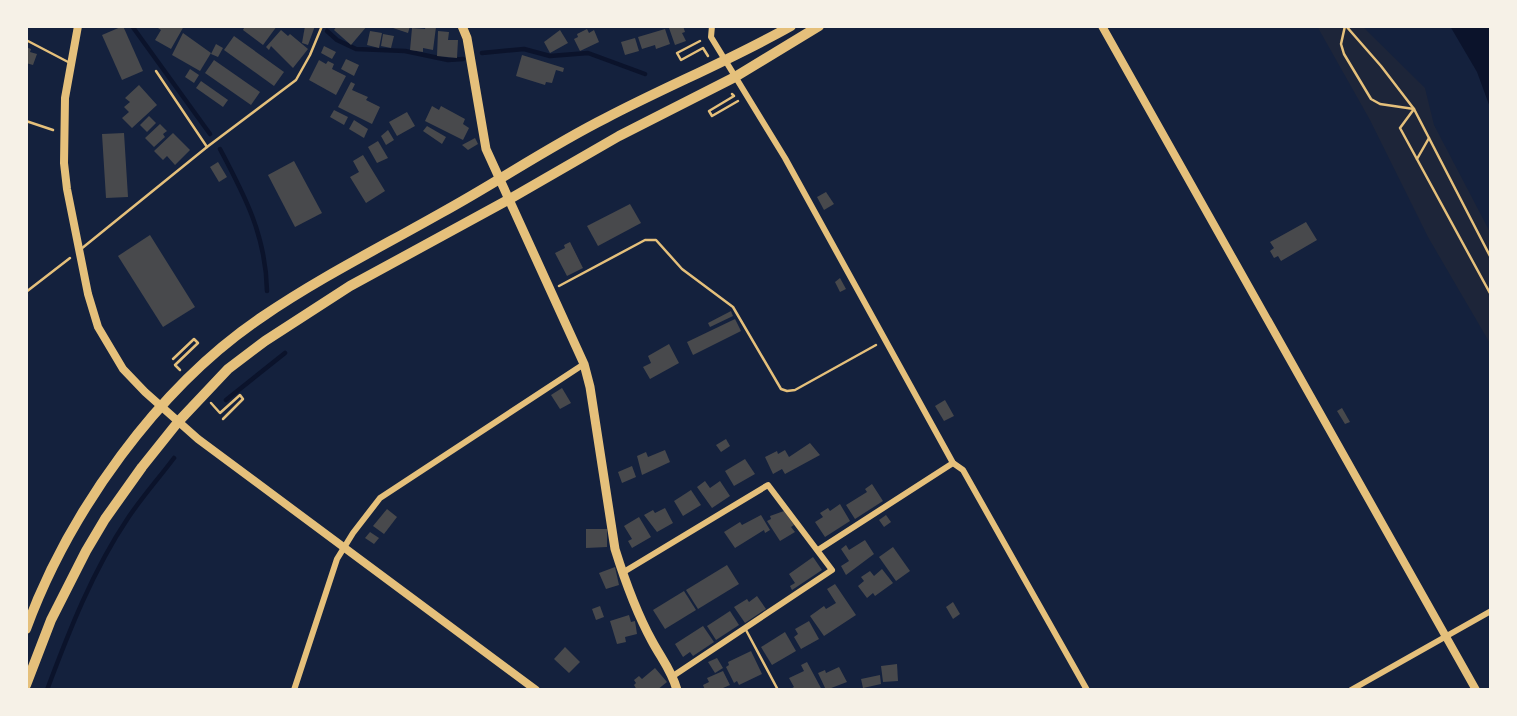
<svg xmlns="http://www.w3.org/2000/svg" width="1517" height="716" viewBox="0 0 1517 716" font-family="'DM Sans',sans-serif">
<rect width="100%" height="100%" fill="#14213d"/>
<polygon fill="#1d2539" points="1317,26 1362,26 1425,88 1434,125 1491,234 1491,345 1428,237 1370,120"/>
<polygon fill="#0b132b" points="1450,26 1491,26 1491,110 1477,72"/>
<g fill="none" stroke-linecap="round" stroke-linejoin="round">
<g stroke="#0b132b" stroke-width="4.5">
<polyline points="132,26 210,134"/>
<polyline points="327,31 337,40 356,49 405,51 448,60 463,59"/>
<polyline points="482,53 524,49 550,56 588,53 645,74"/>
<path d="M220,149c25,47 46,87 47,142"/>
<polyline points="226,400 285,353"/>
<path d="M47,690c22,-59 46,-120 81,-172 14,-21 31,-40 46,-60"/>
</g>
</g>
<g fill="#48494c">
<polygon points="123,26 143,71 122,80 102,35"/>
<polygon points="155,26 184,26 171,49 155,40 161,30"/>
<polygon points="245,26 277,26 263,45 243,30"/>
<polygon points="305,26 315,26 308,45 302,43"/>
<polygon points="337,26 367,26 351,45 334,30"/>
<polygon points="387,26 410,26 408,33"/>
<polygon points="426,26 436,27 433,50 423,48 423,52 410,50 412,28 425,29"/>
<polygon points="672,26 683,26 685,32 682,33 686,41 675,45 669,28"/>
<polygon points="587,29 589,33 594,30 599,42 580,51 574,39 578,37 577,34"/>
<polygon points="665,29 670,44 656,49 655,45 642,49 638,37"/>
<polygon points="281,30 288,36 290,34 308,49 293,68 271,46 269,50 266,47"/>
<polygon points="560,30 568,43 550,53 544,42"/>
<polygon points="370,31 382,33 379,48 367,45"/>
<polygon points="438,31 449,32 448,40 458,40 457,58 437,56"/>
<polygon points="183,33 211,53 200,71 172,55"/>
<polygon points="383,34 394,36 391,48 381,46"/>
<polygon points="234,36 284,72 274,86 224,50"/>
<polygon points="635,38 639,51 625,55 621,42"/>
<polygon points="216,44 223,48 218,57 211,54"/>
<polygon points="324,46 336,52 332,59 321,53"/>
<polygon points="26,47 31,49 30,52 37,54 33,65 26,63"/>
<polygon points="522,55 564,68 563,72 556,70 552,83 546,82 545,85 516,76"/>
<polygon points="346,59 359,65 354,76 341,69"/>
<polygon points="214,60 260,92 251,105 205,73"/>
<polygon points="319,60 326,64 328,61 334,64 332,69 346,76 336,95 309,80"/>
<polygon points="190,69 199,75 194,83 185,77"/>
<polygon points="201,81 228,100 223,107 196,88"/>
<polygon points="351,82 355,84 352,90 368,97 366,100 380,107 372,124 338,107"/>
<polygon points="139,85 157,105 132,128 122,118 129,112 124,107 130,102 125,98"/>
<polygon points="432,106 439,110 441,106 465,119 463,124 469,128 463,140 425,121"/>
<polygon points="334,110 348,117 344,125 330,117"/>
<polygon points="407,112 415,126 397,136 389,122"/>
<polygon points="149,116 156,123 147,132 140,125"/>
<polygon points="354,120 368,129 364,138 349,129"/>
<polygon points="160,124 167,131 163,134 165,137 154,147 145,138"/>
<polygon points="427,126 446,137 442,144 423,131"/>
<polygon points="388,130 394,140 386,145 381,136"/>
<polygon points="124,133 128,197 106,198 102,134"/>
<polygon points="173,133 190,150 175,165 167,156 163,160 154,151"/>
<polygon points="475,138 478,144 468,150 462,145"/>
<polygon points="378,141 388,158 377,163 368,147"/>
<polygon points="363,155 385,191 366,203 350,177 359,172 353,161"/>
<polygon points="294,161 322,213 295,227 268,175"/>
<polygon points="218,162 227,177 219,182 210,167"/>
<polygon points="826,192 834,204 824,210 817,197"/>
<polygon points="630,204 641,223 598,246 587,226"/>
<polygon points="1306,222 1317,240 1281,261 1278,256 1274,258 1270,251 1274,248 1270,242"/>
<polygon points="150,235 195,307 163,327 118,256"/>
<polygon points="570,242 583,268 567,276 555,253 565,248 564,245"/>
<polygon points="840,278 846,289 840,292 835,282"/>
<polygon points="731,311 733,316 710,327 708,323"/>
<polygon points="735,319 741,331 693,355 687,342"/>
<polygon points="669,344 679,363 650,379 643,367 651,363 648,356"/>
<polygon points="562,388 571,403 560,409 551,395"/>
<polygon points="945,400 954,416 944,421 935,406"/>
<polygon points="1342,408 1350,422 1345,424 1337,411"/>
<polygon points="726,439 730,446 721,452 716,445"/>
<polygon points="810,443 820,455 785,474 782,469 773,474 765,457 777,451 778,454 785,450 789,457"/>
<polygon points="665,450 670,462 642,475 637,456 646,452 648,457"/>
<polygon points="745,459 755,474 734,486 725,471"/>
<polygon points="632,466 636,477 622,483 618,472"/>
<polygon points="705,481 710,488 720,481 730,496 712,508 697,487"/>
<polygon points="872,484 883,501 855,519 846,505 867,492 865,489"/>
<polygon points="691,490 701,505 683,516 674,501"/>
<polygon points="840,504 850,521 825,537 815,522 823,517 820,513 828,508 830,511"/>
<polygon points="665,508 673,523 657,532 644,515 653,510 655,513"/>
<polygon points="387,509 397,517 384,534 373,526"/>
<polygon points="784,511 794,525 791,527 795,532 780,541 767,521 771,519 770,516"/>
<polygon points="761,515 770,530 765,533 764,530 735,548 724,532 740,522 742,525"/>
<polygon points="886,515 891,522 884,527 879,520"/>
<polygon points="639,517 651,537 632,548 628,541 632,539 624,526"/>
<polygon points="586,529 607,529 607,547 586,548"/>
<polygon points="370,532 379,538 374,544 365,538"/>
<polygon points="865,540 874,554 846,575 841,566 849,561 841,549 846,545 849,550"/>
<polygon points="893,547 910,571 896,581 879,557"/>
<polygon points="813,557 822,570 792,590 790,586 795,583 789,574"/>
<polygon points="727,565 739,584 698,609 686,590"/>
<polygon points="615,567 619,585 606,589 599,573"/>
<polygon points="882,569 893,583 875,596 873,593 867,598 858,586 864,581 861,577 870,571 874,576"/>
<polygon points="835,584 856,615 824,636 810,616 824,606 826,609 836,603 827,589"/>
<polygon points="684,591 696,610 665,629 653,610"/>
<polygon points="757,596 766,609 745,623 734,607 747,599 749,602"/>
<polygon points="953,602 960,614 953,619 946,607"/>
<polygon points="600,606 604,617 596,620 592,609"/>
<polygon points="730,611 739,625 716,640 707,626"/>
<polygon points="629,615 631,622 635,621 637,634 625,637 626,642 617,644 610,621"/>
<polygon points="809,621 819,639 801,649 794,637 798,634 795,629"/>
<polygon points="703,626 714,642 693,656 690,652 683,657 675,644"/>
<polygon points="785,632 796,651 772,665 761,647"/>
<polygon points="565,647 580,662 569,673 554,659"/>
<polygon points="751,651 762,674 739,685 737,681 734,683 726,667 729,665 728,662"/>
<polygon points="717,658 723,668 715,673 708,662"/>
<polygon points="807,662 822,690 789,690 794,687 789,678 804,671 801,665"/>
<polygon points="897,664 898,681 883,682 881,666"/>
<polygon points="839,667 847,682 826,690 818,673 825,670 826,673"/>
<polygon points="655,668 667,682 657,690 637,690 634,685 636,683 634,680 639,676 642,679"/>
<polygon points="723,671 730,685 723,688 724,690 705,690 703,685 709,682 707,678"/>
<polygon points="880,675 881,684 863,688 861,679"/>
</g>
<g fill="none" stroke-linecap="round" stroke-linejoin="round">
<g stroke="#e5c07b" stroke-width="2.5">
<polyline points="1345,26 1341,44 1344,54 1371,99 1380,104 1414,109 1400,128 1491,295"/>
<polyline points="1346,26 1381,66 1414,109 1491,258"/>
<polyline points="700,41 677,53 681,60 703,48 708,56"/>
<polyline points="732,94 734,96 709,111 712,116 738,101"/>
<polyline points="26,121 53,130"/>
<polyline points="1417,159 1429,138"/>
<polyline points="559,286 645,240 656,240 682,269 733,307 781,389 787,391 795,390 876,345"/>
<polyline points="26,292 70,258"/>
<polyline points="173,359 194,339 198,343 175,365 180,370"/>
<polyline points="211,403 220,413 240,395 243,399 223,419"/>
</g>
<g stroke="#e5c07b" stroke-width="2.5">
<polyline points="26,40 70,63"/>
<polyline points="156,71 207,147"/>
<polyline points="81,249 207,147 296,80 310,55 322,26"/>
<polyline points="746,630 778,690"/>
</g>
<g stroke="#e5c07b" stroke-width="6">
<polyline points="712,26 711,37 785,158 953,463 963,470 1087,690"/>
<polyline points="818,550 953,463"/>
<polyline points="622,573 768,485 832,570 673,676"/>
<polyline points="294,690 337,559 353,533 380,498 584,364"/>
<polyline points="1351,690 1491,611"/>
</g>
<g stroke="#e5c07b" stroke-width="8">
<polyline points="78,26 65,98 64,163 67,189 88,294 98,327 123,369 145,392 198,439 536,690"/>
<polyline points="1102,26 1476,690"/>
</g>
<path stroke="#e5c07b" stroke-width="9" d="M462,26l5,12 19,111 98,215 6,23 25,162c10,32 21,63 37,92 9,17 20,30 25,49"/>
<g stroke="#e5c07b" stroke-width="10">
<path d="M26,629c43,-117 132,-242 236,-312 57,-39 119,-70 179,-104 55,-30 109,-67 165,-95 61,-32 125,-58 185,-92"/>
<polyline points="26,685 51,620 86,551 105,519 142,467 178,422 228,369 265,341 350,286 508,200 619,136 735,77 819,26"/>
</g>
</g>
<rect width="1517" height="716" fill="none" stroke="#f6f1e7" stroke-width="56"/>
</svg>
